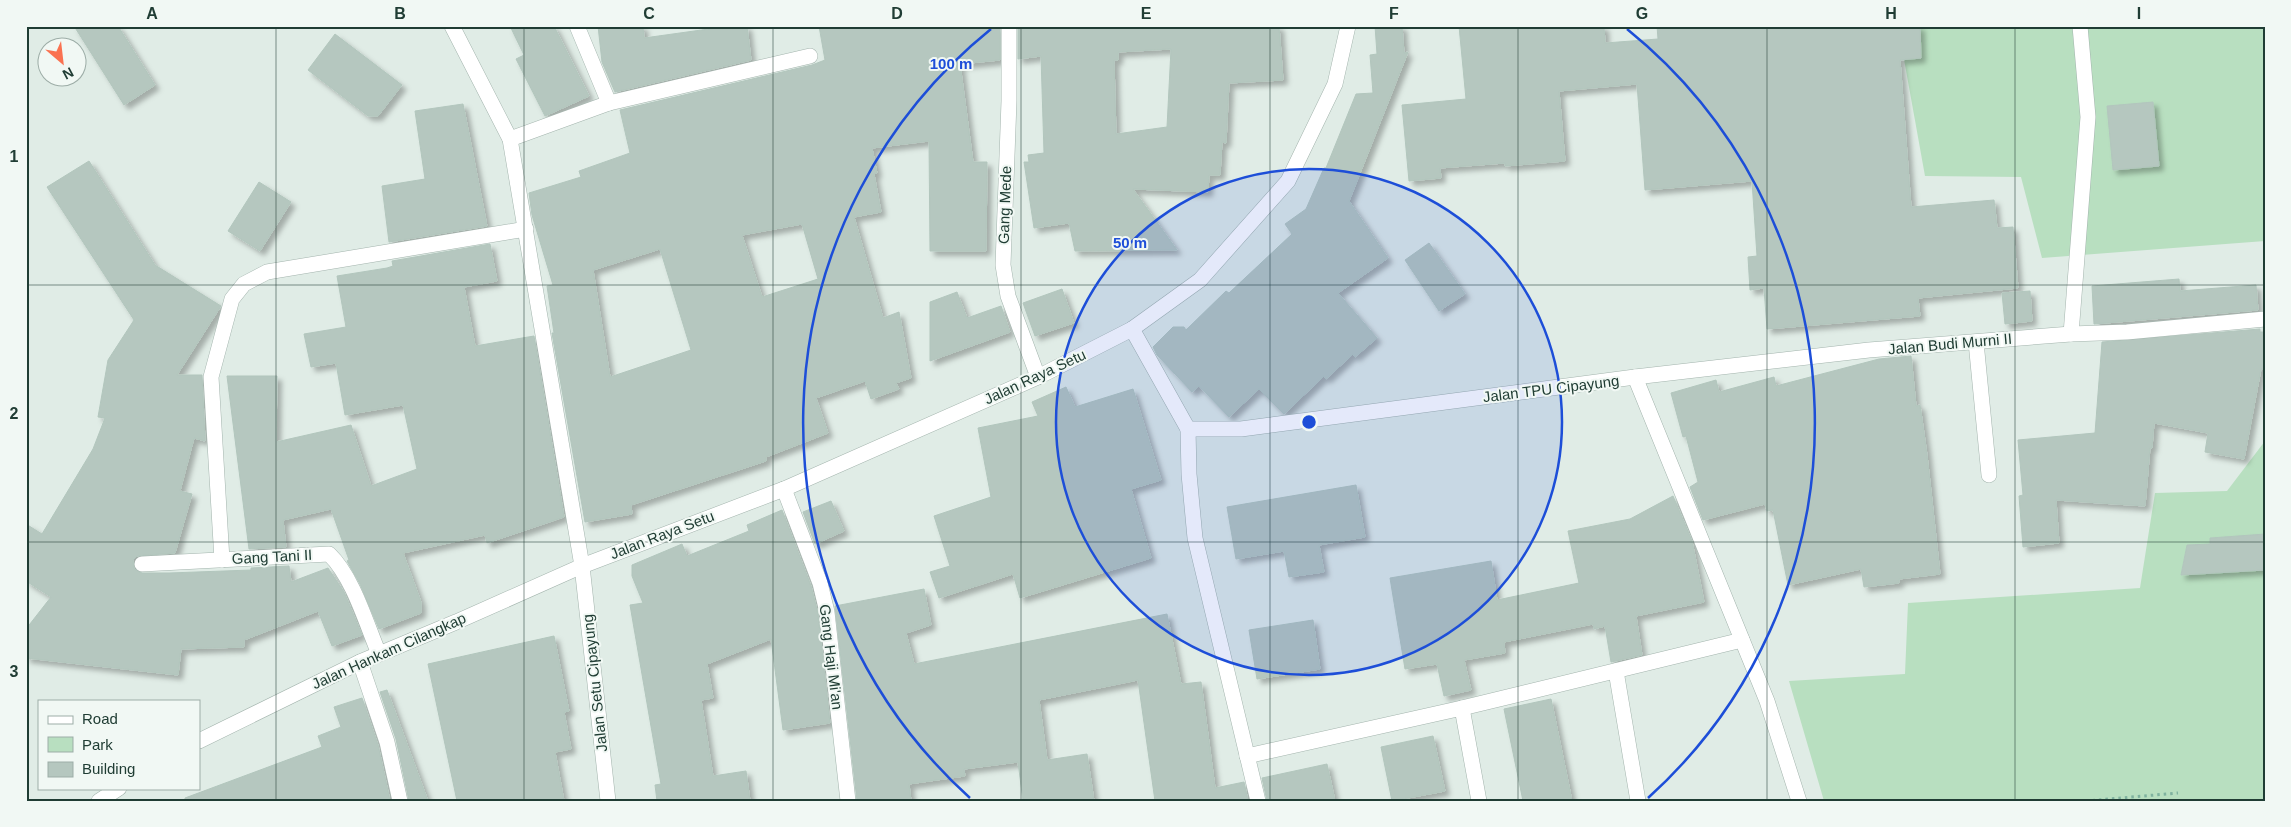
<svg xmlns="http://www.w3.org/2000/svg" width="2291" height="827" viewBox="0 0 2291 827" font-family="Helvetica,sans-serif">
<defs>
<filter id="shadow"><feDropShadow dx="4.5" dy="4.5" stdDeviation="2.5" flood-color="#0004"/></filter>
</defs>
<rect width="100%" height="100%" fill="#e0ece6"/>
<g fill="#b8dfc0">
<polygon points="1898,26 2265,26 2265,241 2042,258 2021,177 1925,176"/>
<polygon points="2265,441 2265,801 1824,801 1789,681 1905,674 1908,603 2140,588 2155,493 2227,491"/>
</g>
<g fill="#b5c7bf" stroke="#b2c6bd" fill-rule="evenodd" filter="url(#shadow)">
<polygon points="74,26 118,26 155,85 124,105"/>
<polygon points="510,26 554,26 589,96 545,116 516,59 524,55"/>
<polygon points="598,26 643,26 644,38 730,26 747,26 751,60 615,92 602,62"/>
<path d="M819,26h181v34l-40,4 13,98h14l-1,89h-56l-1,-110 -57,7 5,25 -3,1 7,38 -27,5 29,101 16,-6 12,66 -15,5 3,6 -28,10 -6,-18 -49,17 12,35 -62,24v4l-135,44 1,9 -47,8 -33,-189h2l-7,-47 6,-1 -21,-70 -3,-22 52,-16 -2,-6 51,-18 -10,-43 192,-45 13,-5zM802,224l16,55 -56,18 -20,-62zM660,249l31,101 -81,27 -17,-107z"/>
<path d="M1018,26h261l4,54 -54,3 -3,60 -4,-1 -2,33h-11l-1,17 -75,-3 44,61 -102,1 -6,-28 -35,5 -10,-66h5l-1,-7 16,-2 -3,-97 -23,3zM1171,49l-4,78 -51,7 -2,-74h4v-8z"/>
<polygon points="1375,26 1402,26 1404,53 1408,52 1349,201 1388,258 1338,293 1377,338 1355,357 1353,354 1326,379 1324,376 1284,414 1259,389 1229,417 1199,386 1192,392 1157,355 1153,347 1173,327 1184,327 1186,330 1226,291 1229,293 1292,234 1285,224 1306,209 1324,168 1326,168 1356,94 1373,93 1370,55 1377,54"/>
<polygon points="1459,26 1493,26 1493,29 1522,26 1604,26 1605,43 1658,39 1657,26 1920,26 1921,58 1900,60 1911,207 1994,200 1997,228 2013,227 2018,288 1918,298 1920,316 1767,329 1764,288 1750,290 1748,257 1757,256 1752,181 1645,190 1637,84 1559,91 1565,161 1505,166 1505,163 1440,168 1441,178 1409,181 1402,105 1466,99"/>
<polygon points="335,34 402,85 378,116 368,116 308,70"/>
<polygon points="2153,102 2159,166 2113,170 2107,106"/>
<polygon points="463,104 487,226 389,242 382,186 425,179 415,111"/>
<polygon points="89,161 155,265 221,306 177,375 202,375 205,441 194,438 180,491 192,494 175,553 137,556 133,560 134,569 142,573 169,573 251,570 251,568 289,566 291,582 328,568 344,592 362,635 332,646 318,611 244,640 244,647 181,649 178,675 26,658 26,629 51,597 26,581 26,524 42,534 93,449 105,418 98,417 108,360 134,320 47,187"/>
<polygon points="259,182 291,202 260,251 228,231"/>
<polygon points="1429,243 1465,294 1439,311 1405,260"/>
<polygon points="490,244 497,281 464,287 475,346 534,336 564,517 487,543 485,535 403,553 421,602 421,613 379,629 360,584 347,561 349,560 331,509 283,520 286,547 249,549 227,376 277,376 276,442 351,425 371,486 417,469 403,405 345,415 336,363 311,367 304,334 346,327 337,276 387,268 393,266 392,261"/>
<polygon points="2179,279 2180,291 2256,285 2258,310 2094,324 2092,286"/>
<polygon points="1062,289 1074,323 1035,336 1023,303"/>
<polygon points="2030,291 2032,321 2005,324 2002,293"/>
<polygon points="957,292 967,318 1001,306 1010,332 930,361 930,302"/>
<polygon points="2260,329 2260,332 2265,332 2265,370 2261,369 2244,459 2205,452 2208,433 2154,423 2152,448 2150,448 2145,506 2056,500 2059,543 2023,547 2019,496 2023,495 2018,440 2095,433 2102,342"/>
<polygon points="1911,356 1916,406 1920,405 1927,455 1940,574 1899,579 1899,583 1864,587 1861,569 1788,585 1773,510 1767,511 1765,504 1703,520 1690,487 1698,482 1686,436 1683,437 1671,393 1716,380 1719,392 1774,377 1776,386 1879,359"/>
<polygon points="1066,387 1075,407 1133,389 1161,480 1131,489 1151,558 1020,598 1013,574 939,598 930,572 950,566 934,516 991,497 978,428 1038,416 1032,402"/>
<polygon points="1356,485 1365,537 1319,545 1324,572 1289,577 1284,551 1236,559 1227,507"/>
<polygon points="1673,496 1692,541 1704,602 1636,616 1642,655 1611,662 1605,626 1594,629 1593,624 1504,642 1505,653 1464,660 1471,690 1444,696 1437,664 1405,669 1390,578 1491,561 1497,600 1579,583 1568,531 1630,519"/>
<polygon points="831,501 844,531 815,544 803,512"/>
<polygon points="782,510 811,586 818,614 830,723 783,730 771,639 707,664 713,698 701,700 713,776 746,771 750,801 657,801 655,785 661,784 630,605 643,603 632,576 632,565 682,544 687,556 749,531 747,525"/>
<polygon points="2265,534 2265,570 2181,575 2187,545 2210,544 2210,538"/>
<polygon points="924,589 931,625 906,633 914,664 1167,614 1181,684 1201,682 1215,788 1244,782 1248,801 1155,801 1138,680 1039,700 1047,760 1087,754 1094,801 1023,801 1018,762 964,769 965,776 909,784 911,801 857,801 835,606"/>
<polygon points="1313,620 1320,669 1257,679 1249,630"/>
<polygon points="554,636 569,711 564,712 571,749 555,752 564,801 457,801 428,664"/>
<polygon points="387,690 428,801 409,801 396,739 380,692"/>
<polygon points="362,698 378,745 390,801 185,801 185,798 322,747 318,736 341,727 334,707"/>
<polygon points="1551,699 1572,801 1523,801 1504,709"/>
<polygon points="1433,736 1445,791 1392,801 1381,747"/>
<polygon points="1327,764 1335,801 1267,801 1262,778"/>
</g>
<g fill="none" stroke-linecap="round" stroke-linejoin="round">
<g stroke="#a3b4ad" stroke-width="16">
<g id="service">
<polyline points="1976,342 1989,475"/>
<polyline points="1188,429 1189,474 1195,538 1258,801"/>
</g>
</g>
<g stroke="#a3b4ad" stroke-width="16">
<g id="minor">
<polyline points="452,26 510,139 582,566"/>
<polyline points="577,26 609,103"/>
<polyline points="1009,26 1009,101 1003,265 1008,296 1038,377"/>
<polyline points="510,139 609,103 810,56"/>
<polyline points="1132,329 1188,429 1241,429 1635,377 1767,701 1799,801"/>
<polyline points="2071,334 2088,117 2080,26"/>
<polyline points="1635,377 1869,350 2071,334 2127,332 2265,319"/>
<polyline points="784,489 820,583 827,612 848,801"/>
<polyline points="222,560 211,377 232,299 244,284 267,272 526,229"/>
<path d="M142,564l187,-10c24,23 37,69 50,100"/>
<polyline points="360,662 387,742 400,801"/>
<polyline points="1616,671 1638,801"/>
<polyline points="1462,708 1742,640"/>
<polyline points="1247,756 1462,708 1479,801"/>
</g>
</g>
<g stroke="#a3b4ad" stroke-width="16">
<g id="tertiary">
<polyline points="582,566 608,801"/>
<polyline points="199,741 360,662 456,622 582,566 784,489 1038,377 1132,329 1200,280 1288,181 1335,84 1348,26"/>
<polyline points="99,801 119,788"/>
</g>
</g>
<polyline stroke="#7fb29f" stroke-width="3" stroke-dasharray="2.5 4" stroke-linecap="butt" points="2086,801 2178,793"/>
<use href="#service" stroke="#fff" stroke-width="15"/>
<use href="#minor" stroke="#fff" stroke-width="15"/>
<use href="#tertiary" stroke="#fff" stroke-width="15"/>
</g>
<path fill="none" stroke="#203d34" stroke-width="1" stroke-opacity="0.55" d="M276,26v775M524,26v775M773,26v775M1021,26v775M1270,26v775M1518,26v775M1767,26v775M2015,26v775M26,285h2239M26,542h2239"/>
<circle cx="1309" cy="422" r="253" fill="#1d4ed8" fill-opacity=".12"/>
<g fill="none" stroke="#1d4ed8" stroke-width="2.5">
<circle cx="1309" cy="422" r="253"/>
<path d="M970 798A506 506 0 0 1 991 29M1627 29A506 506 0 0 1 1648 798"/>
</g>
<g text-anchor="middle" stroke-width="4" stroke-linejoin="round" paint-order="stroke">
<g font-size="15" fill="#203d34" stroke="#f1f8f4">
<text transform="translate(1005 205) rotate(-88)" y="5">Gang Mede</text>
<text transform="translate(1950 344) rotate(-5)" y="5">Jalan Budi Murni II</text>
<text transform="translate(1035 377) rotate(-25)" y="5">Jalan Raya Setu</text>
<text transform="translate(1551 389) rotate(-7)" y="5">Jalan TPU Cipayung</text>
<text transform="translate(662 535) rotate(-21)" y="5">Jalan Raya Setu</text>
<text transform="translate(272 557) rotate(-3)" y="5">Gang Tani II</text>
<text transform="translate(389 651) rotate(-24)" y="5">Jalan Hankam Cilangkap</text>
<text transform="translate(831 657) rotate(83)" y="5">Gang Haji Mi'an</text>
<text transform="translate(595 683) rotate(-96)" y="5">Jalan Setu Cipayung</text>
</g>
</g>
<circle cx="1309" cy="422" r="8" fill="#1d4ed8" stroke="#f1f8f4" stroke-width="2.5"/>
<g font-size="15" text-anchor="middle" font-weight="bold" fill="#1d4ed8" stroke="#f1f8f4" stroke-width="4" stroke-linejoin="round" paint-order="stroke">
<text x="951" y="69">100 m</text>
<text x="1130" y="248">50 m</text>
</g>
<rect width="2291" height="827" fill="none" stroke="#f1f8f4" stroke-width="55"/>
<rect x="38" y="700" width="162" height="90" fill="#f1f8f4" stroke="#9dada7"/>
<rect x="48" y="716" width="25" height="8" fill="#ffffff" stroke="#9dada7"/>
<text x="82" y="724" font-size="15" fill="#203d34">Road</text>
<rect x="48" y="737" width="25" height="15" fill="#b8dfc0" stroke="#9dada7"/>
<text x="82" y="750" font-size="15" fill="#203d34">Park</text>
<rect x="48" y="762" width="25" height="15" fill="#b5c7bf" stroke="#9dada7"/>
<text x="82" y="774" font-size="15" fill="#203d34">Building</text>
<g transform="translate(62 62) rotate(152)"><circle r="24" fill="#f1f8f4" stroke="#9dada7"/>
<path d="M0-4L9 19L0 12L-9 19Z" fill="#fa7251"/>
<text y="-8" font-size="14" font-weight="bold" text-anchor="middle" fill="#203d34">N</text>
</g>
<rect x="28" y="28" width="2236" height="772" fill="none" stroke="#203d34" stroke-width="2"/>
<g font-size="16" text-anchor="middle" font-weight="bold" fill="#203d34">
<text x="152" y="19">A</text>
<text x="400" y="19">B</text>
<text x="649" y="19">C</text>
<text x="897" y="19">D</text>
<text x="1146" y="19">E</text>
<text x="1394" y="19">F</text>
<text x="1642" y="19">G</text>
<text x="1891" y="19">H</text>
<text x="2139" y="19">I</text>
<text x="14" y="162">1</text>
<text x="14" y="419">2</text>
<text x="14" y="677">3</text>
</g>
</svg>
